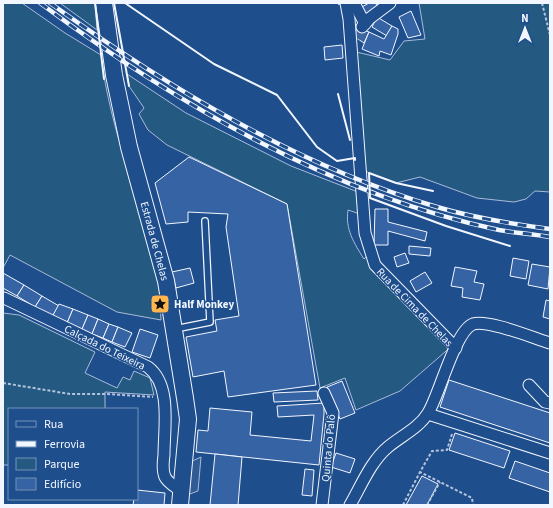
<svg xmlns="http://www.w3.org/2000/svg" width="553" height="508" viewBox="0 0 553 508" font-family="'Source Sans 3',sans-serif">
<rect width="100%" height="100%" fill="#1f4e8c"/>
<g fill="#245a82" stroke="#a8bbd7">
<path d="M3,3h19l43,30 36,22c9,77 41,148 57,223 3,13 2,29 3,42l-44,-8 -107,-57 -7,13z"/>
<polygon points="60,3 95,3 97,30"/>
<polygon points="419,3 550,3 550,192 535,191 526,199 514,202 477,198 420,177 396,183 369,173 360,167 352,51 390,60 404,41 425,39"/>
<path d="M127,74l59,39 105,53 67,26 2,22 -12,-4c-3,19 6,33 16,49l6,-6 83,92 -53,46 -44,19 -11,-32 -25,10 -33,-184 -120,-59 -19,-15 -9,-16 5,-6 -15,-22z"/>
<polygon points="3,313 19,315 95,352 85,373 117,388 123,377 130,380 134,371 150,378 154,395 105,392 105,409 9,409 9,465 3,465"/>
</g>
<polygon fill="#305b95" stroke="#a8bbd7" points="201,457 198,491 187,495 190,462"/>
<g fill="#3563a3" stroke="#f2f6ff">
<polygon points="369,3 376,3 377,7 369,15 363,14 360,8"/>
<polygon points="411,11 421,35 408,38 399,17"/>
<polygon points="377,17 392,26 387,36 372,27"/>
<polygon points="352,25 369,32 364,43 352,35"/>
<polygon points="392,26 398,29 398,34 391,55 380,51 379,56 362,49 369,32 384,39"/>
<polygon points="342,45 343,58 325,60 324,47"/>
<polygon points="189,157 287,204 316,385 228,397 224,371 193,377 186,337 217,331 215,320 239,316 226,227 228,214 188,212 188,222 166,224 155,183"/>
<polygon points="375,209 388,209 388,222 427,232 425,241 388,231 388,245 374,245"/>
<polygon points="409,246 431,248 430,256 409,254"/>
<polygon points="405,253 409,263 397,267 394,257"/>
<polygon points="513,258 529,261 526,279 510,276"/>
<polygon points="532,264 550,267 548,289 528,285"/>
<polygon points="455,267 477,271 474,282 484,284 480,300 462,297 463,288 451,286"/>
<polygon points="190,268 194,283 176,288 172,272"/>
<polygon points="425,272 432,283 416,292 410,281"/>
<polygon points="3,273 24,285 17,296 3,288"/>
<polygon points="24,285 42,296 35,307 17,296"/>
<polygon points="42,296 59,306 52,317 35,307"/>
<polygon points="546,300 550,301 550,319 543,317"/>
<polygon points="59,304 73,309 67,323 52,317"/>
<polygon points="73,309 88,315 82,329 67,323"/>
<polygon points="88,315 98,319 92,334 82,329"/>
<polygon points="98,319 109,324 103,338 92,334"/>
<polygon points="109,324 118,327 112,342 103,338"/>
<polygon points="118,327 132,333 125,347 112,342"/>
<polygon points="140,329 158,335 150,358 132,352"/>
<polygon points="449,380 550,413 550,443 440,407"/>
<polygon points="342,381 355,413 340,419 327,387"/>
<polygon points="317,391 318,400 274,402 273,393"/>
<polygon points="324,403 324,414 319,465 196,452 198,430 208,431 210,408 252,412 250,435 311,441 314,415 278,417 277,406"/>
<polygon points="455,433 510,451 504,468 449,450"/>
<polygon points="336,453 355,459 350,473 331,467"/>
<polygon points="215,454 242,457 238,505 210,505"/>
<polygon points="515,461 550,473 550,492 509,478"/>
<polygon points="305,469 314,470 312,496 302,495"/>
<polygon points="422,476 438,484 427,505 406,505"/>
<polygon points="137,490 165,493 164,505 133,505 134,499 137,499"/>
</g>
<g fill="none" stroke-linecap="round" stroke-linejoin="round">
<polyline stroke="#3f679d" stroke-width="11" stroke-dasharray="11 5.5" stroke-linecap="butt" points="358,39 362,27"/>
<g stroke="#f2f6ff" stroke-width="8">
<polyline id="service" points="175,329 210,322 205,221"/>
</g>
<g stroke="#f2f6ff" stroke-width="13">
<g id="minor">
<polyline points="346,3 349,19 365,233 375,265 456,348"/>
<polyline points="354,3 365,24"/>
<polyline points="362,27 370,18 390,3"/>
<path d="M4,298l144,69c24,18 16,61 16,88 -1,7 -2,15 1,22 3,6 11,10 16,14"/>
<polyline points="529,385 545,402 550,403"/>
<polyline points="428,414 550,453"/>
<polyline points="322,505 333,413 324,393"/>
<path d="M350,505c11,-19 21,-44 38,-58 13,-11 31,-19 40,-34 11,-17 27,-82 45,-89 15,-5 60,14 77,19"/>
</g>
</g>
<g stroke="#f2f6ff" stroke-width="18">
<polyline id="secondary" points="104,3 114,75 129,147 166,281 185,398 188,419 180,505"/>
</g>
<g stroke="#b3c4dc" stroke-width="2" stroke-dasharray="3 2" stroke-linecap="butt">
<polyline points="542,3 550,35"/>
<polyline points="3,383 70,394 107,394 153,397"/>
<polyline points="452,434 447,450 432,451 420,472 472,498 473,505"/>
<polyline points="403,505 420,472"/>
<polyline points="427,505 440,482"/>
</g>
<use href="#service" stroke="#1f4e8c" stroke-width="5.5"/>
<use href="#minor" stroke="#1f4e8c" stroke-width="11"/>
<use href="#secondary" stroke="#1f4e8c" stroke-width="16"/>
<g stroke="#f2f6ff" stroke-width="4.5">
<g id="rail">
<path d="M40,3c138,102 290,191 459,227 17,3 34,4 51,7"/>
<path d="M50,3c119,85 246,162 387,204 37,11 75,17 113,22"/>
</g>
</g>
<use href="#rail" stroke="#1f4e8c" stroke-width="3" stroke-dasharray="9" stroke-linecap="butt"/>
<g stroke="#f2f6ff" stroke-width="2">
<polyline points="95,3 104,79"/>
<polyline points="114,3 129,86"/>
<polyline points="125,3 214,64 277,95 317,147 337,161 355,158 355,160"/>
<polyline points="339,3 339,4"/>
<polyline points="338,94 350,140"/>
<polyline points="433,191 396,183 369,173 370,198 446,226 510,246"/>
</g>
</g>
<defs>
<g id="sight-square" transform="scale(1)"><rect x="-9" y="-9" width="18" height="18" rx="4" fill="#ffb74d" stroke="#1f4e8c"/><path d="M0-6L1.8-2.2L6-1.7L2.9 1.2L3.7 5.4L0 3.3L-3.7 5.4L-2.9 1.2L-6-1.7L-1.8-2.2Z" fill="#111"/></g>
</defs>
<g fill-rule="evenodd">
<use href="#sight-square" x="160" y="304"/>
</g>
<g text-anchor="middle" stroke-width="3" stroke-linejoin="round" paint-order="stroke">
<g font-size="11" fill="#f2f6ff" stroke="#1f4e8c">
<text transform="translate(155 241) rotate(75)" y="4">Estrada de Chelas</text>
<text transform="translate(415 307) rotate(46)" y="4">Rua de Cima de Chelas</text>
<text transform="translate(105 347) rotate(26)" y="4">Calçada do Teixeira</text>
<text transform="translate(328 448) rotate(-85)" y="4">Quinta do Palô</text>
</g>
<g font-size="11" font-weight="bold" fill="#f2f6ff" stroke="#1f4e8c" text-anchor="start">
<text x="174" y="308">Half Monkey</text>
</g>
</g>
<rect width="553" height="508" fill="none" stroke="#f2f6ff" stroke-width="8"/>
<rect x="8" y="408" width="130" height="92" fill="#1f4e8c" stroke="#7391ba"/>
<rect x="16" y="421" width="20" height="6" fill="#1f4e8c" stroke="#7391ba"/>
<text x="44" y="428" font-size="12" fill="#f2f6ff">Rua</text>
<rect x="16" y="441" width="20" height="6" fill="#f2f6ff" stroke="#7391ba"/>
<text x="44" y="448" font-size="12" fill="#f2f6ff">Ferrovia</text>
<rect x="16" y="458" width="20" height="12" fill="#245a82" stroke="#7391ba"/>
<text x="44" y="468" font-size="12" fill="#f2f6ff">Parque</text>
<rect x="16" y="478" width="20" height="12" fill="#3563a3" stroke="#7391ba"/>
<text x="44" y="488" font-size="12" fill="#f2f6ff">Edifício</text>
<g transform="translate(525 28)" stroke="#1f4e8c" stroke-width="3" paint-order="stroke">
<path d="M0-3L7 15L0 10L-7 15Z" fill="#f2f6ff"/>
<text y="-6" font-size="11" font-weight="bold" text-anchor="middle" fill="#f2f6ff">N</text>
</g>
</svg>
